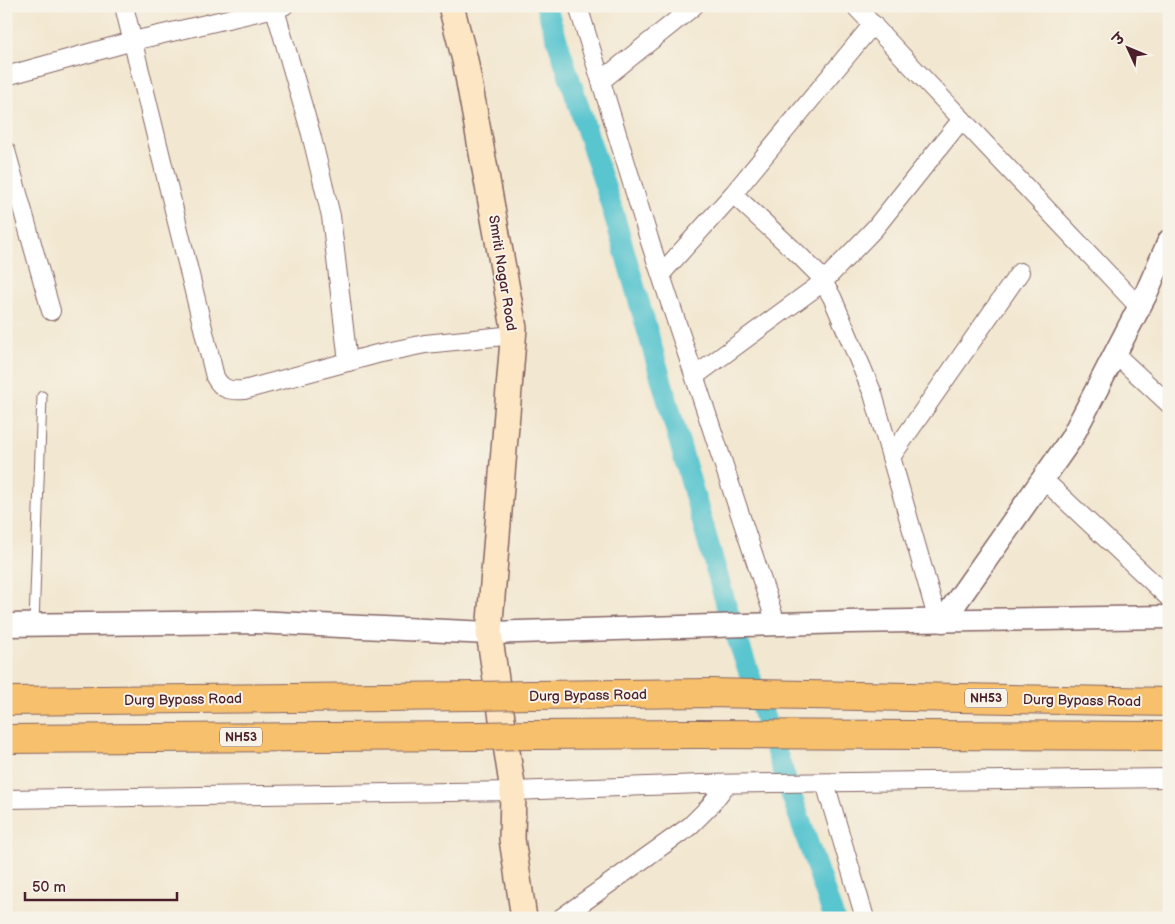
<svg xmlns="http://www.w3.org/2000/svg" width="1175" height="924" viewBox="0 0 1175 924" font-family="'Balsamiq Sans','Playpen Sans Deva',sans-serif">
<rect width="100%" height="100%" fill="#f7f3e8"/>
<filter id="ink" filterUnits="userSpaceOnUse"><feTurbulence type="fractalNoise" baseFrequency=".02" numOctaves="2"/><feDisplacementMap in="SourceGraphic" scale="10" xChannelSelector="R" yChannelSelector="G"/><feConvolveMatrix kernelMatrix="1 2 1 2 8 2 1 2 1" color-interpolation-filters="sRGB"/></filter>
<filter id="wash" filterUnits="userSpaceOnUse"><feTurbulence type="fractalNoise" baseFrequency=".0096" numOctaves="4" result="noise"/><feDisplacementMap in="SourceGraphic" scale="20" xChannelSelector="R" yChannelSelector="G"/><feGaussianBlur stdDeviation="1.12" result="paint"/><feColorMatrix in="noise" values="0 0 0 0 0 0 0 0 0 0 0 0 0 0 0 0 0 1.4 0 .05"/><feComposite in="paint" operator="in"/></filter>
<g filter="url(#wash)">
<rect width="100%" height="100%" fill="#f2e7d0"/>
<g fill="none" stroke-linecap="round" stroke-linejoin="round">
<polyline stroke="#58c5cf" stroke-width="21" points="546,6 612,208 729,615 834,918"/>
</g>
</g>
<g filter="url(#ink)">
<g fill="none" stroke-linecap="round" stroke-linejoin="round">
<g stroke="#856565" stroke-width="11">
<polyline id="service" points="34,624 42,396"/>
</g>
<g stroke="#856565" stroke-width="20">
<g id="minor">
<path d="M124,6l91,371c7,13 15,14 29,13l133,-36 48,-10 89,-9"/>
<polyline points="274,6 311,134 331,216 348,362"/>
<polyline points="578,6 650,242 777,626"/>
<polyline points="855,6 1140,308"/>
<polyline points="6,76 133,41 284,6"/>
<polyline points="601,81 694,6"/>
<polyline points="6,151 51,311"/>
<polyline points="733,194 798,254 818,274 832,297 873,394 938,621"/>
<polyline points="661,274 733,194 873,24"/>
<polyline points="1115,354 1169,404"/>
<polyline points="695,376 823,282 875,228 962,119"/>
<polyline points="891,457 1020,272"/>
<polyline points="1043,479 1169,598"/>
<polyline points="825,783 865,918"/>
<polyline points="6,799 513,791 701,784 1169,778"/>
<polyline points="561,918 690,826 709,807 727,784"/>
</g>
</g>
<g stroke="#856565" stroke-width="25">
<g id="tertiary">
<polyline points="943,621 1071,439 1145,296 1169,241"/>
<polyline points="6,625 255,622 489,633 847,622 1169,617"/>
</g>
</g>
<g stroke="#856565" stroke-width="28">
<polyline id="secondary" points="451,6 465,60 514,328 489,633 513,791 512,839 524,918"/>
</g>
<g stroke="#856565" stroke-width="30">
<g id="trunk">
<polyline points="532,695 709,693 1169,702"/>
<polyline points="6,701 474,696"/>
<polyline points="531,735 696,734 1169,736"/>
<polyline points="6,739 477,736"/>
</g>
</g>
<use href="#service" stroke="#fff" stroke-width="9"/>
<use href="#minor" stroke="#fff" stroke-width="18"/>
<use href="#tertiary" stroke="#fff" stroke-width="22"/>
<use href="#secondary" stroke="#fce6c4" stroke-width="25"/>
<use href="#trunk" stroke="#f7c06c" stroke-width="28"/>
<g stroke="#856565" stroke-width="30" stroke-linecap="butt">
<g id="trunk-bridge">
<polyline points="474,696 532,695"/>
<polyline points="477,736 531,735"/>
</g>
</g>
<use href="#trunk-bridge" stroke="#f7c06c" stroke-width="28"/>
</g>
</g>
<g text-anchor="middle" stroke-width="4" stroke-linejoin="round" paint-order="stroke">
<g fill="#f7f3e8" stroke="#7e5f64" stroke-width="1">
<rect x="965" y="688.5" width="42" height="19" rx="4"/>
<rect x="220" y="727.5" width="42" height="19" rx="4"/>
</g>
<g font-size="12" font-weight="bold" fill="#4a1f2b">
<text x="986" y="702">NH53</text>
<text x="241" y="741">NH53</text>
</g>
<g font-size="14" fill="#4a1f2b" stroke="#f7f3e8">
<text transform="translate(503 273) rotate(81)" y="5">Smriti Nagar Road</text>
<text transform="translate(588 695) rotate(-1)" y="5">Durg Bypass Road</text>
<text transform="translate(183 699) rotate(-1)" y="5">Durg Bypass Road</text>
<text transform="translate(1082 700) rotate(1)" y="5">Durg Bypass Road</text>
</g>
</g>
<rect width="1175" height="924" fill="none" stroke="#f7f3e8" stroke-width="25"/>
<g transform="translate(1128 48) rotate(314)" stroke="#f7f3e8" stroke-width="4" paint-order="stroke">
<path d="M0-4L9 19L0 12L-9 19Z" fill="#4a1f2b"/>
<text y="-8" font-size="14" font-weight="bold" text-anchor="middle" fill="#4a1f2b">उ</text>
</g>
<path d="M25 892v8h152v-8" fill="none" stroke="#4a1f2b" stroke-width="2.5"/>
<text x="32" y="892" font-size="15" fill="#4a1f2b" stroke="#f7f3e8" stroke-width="4" paint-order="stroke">50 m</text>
</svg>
